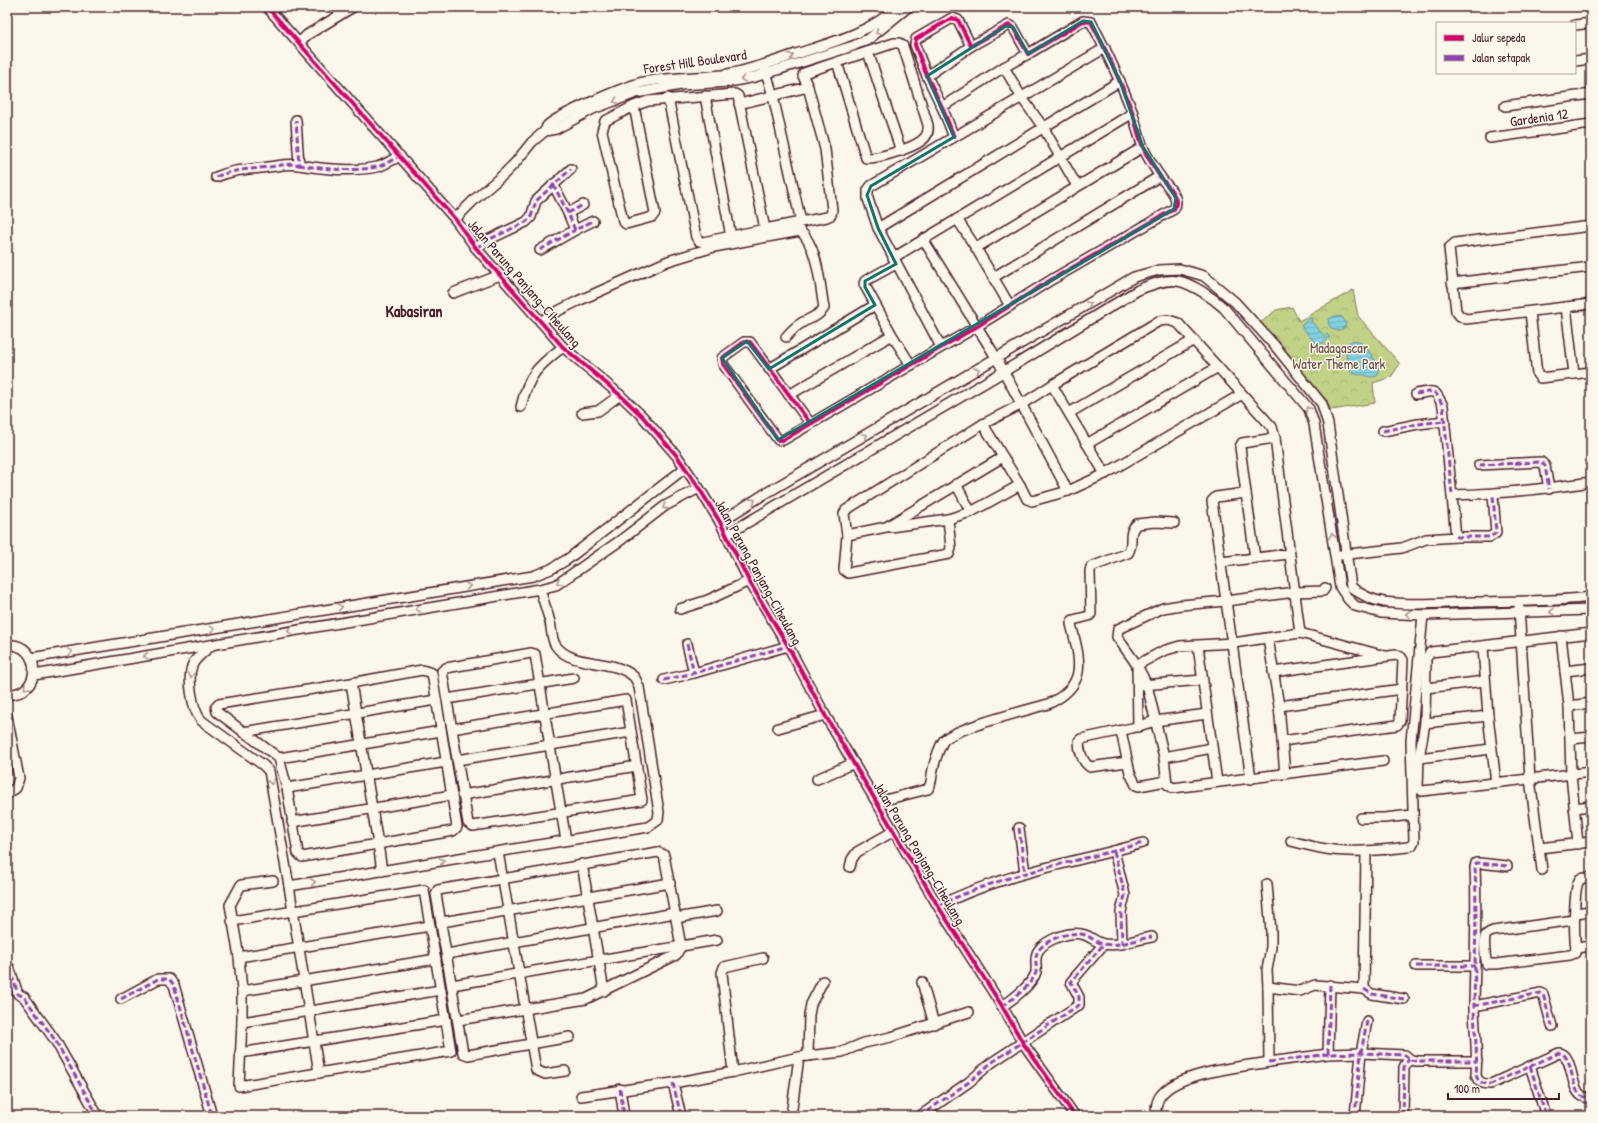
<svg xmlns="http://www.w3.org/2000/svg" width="1598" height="1123" viewBox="0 0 1598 1123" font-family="'Patrick Hand',sans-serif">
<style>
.park{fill:url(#park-crowns);stroke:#867858}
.water{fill:url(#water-rules);stroke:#6c8a98}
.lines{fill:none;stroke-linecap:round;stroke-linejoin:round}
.minor-casing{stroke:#4a1f2b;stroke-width:12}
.minor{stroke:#fbf7ec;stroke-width:9}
.quiet{stroke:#8e44ad;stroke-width:3;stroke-dasharray:6 3;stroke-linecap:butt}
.cycleway-casing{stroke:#fbf7ec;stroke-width:6}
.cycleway{stroke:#d6006c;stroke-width:4}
.oneway{stroke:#ab9695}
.marked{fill:none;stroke:#0f766e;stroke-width:3;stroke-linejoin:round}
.labels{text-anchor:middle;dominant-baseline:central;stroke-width:3;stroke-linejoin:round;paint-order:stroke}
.street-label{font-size:14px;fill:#4a1f2b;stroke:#fbf7ec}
.park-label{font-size:14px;fill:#684c42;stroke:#fbf7ec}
.quarter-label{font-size:16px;font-weight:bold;fill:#4a1f2b;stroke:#fbf7ec}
</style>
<defs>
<pattern id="park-crowns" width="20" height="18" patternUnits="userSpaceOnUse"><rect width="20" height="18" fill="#c1d186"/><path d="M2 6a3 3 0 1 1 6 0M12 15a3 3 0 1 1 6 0" fill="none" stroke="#a7b374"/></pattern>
<pattern id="water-rules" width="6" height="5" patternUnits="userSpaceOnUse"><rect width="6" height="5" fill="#83d2e1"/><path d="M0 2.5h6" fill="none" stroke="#73b4c1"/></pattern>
</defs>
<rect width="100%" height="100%" fill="#fbf7ec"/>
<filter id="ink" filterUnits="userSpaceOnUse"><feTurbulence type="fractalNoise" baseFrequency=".025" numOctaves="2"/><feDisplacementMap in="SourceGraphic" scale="8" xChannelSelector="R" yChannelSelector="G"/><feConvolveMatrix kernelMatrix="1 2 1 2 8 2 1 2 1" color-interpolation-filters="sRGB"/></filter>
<g filter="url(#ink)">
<polygon class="park" points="1353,290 1358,316 1400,364 1391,377 1373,383 1375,403 1331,410 1326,400 1259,324 1276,310 1292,307 1299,321"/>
<g class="water">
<polygon points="1335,316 1342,317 1346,323 1345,327 1340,330 1333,330 1328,323 1329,319"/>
<polygon points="1311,317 1312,319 1311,321 1324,336 1327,334 1330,337 1319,347 1301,326"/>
<path d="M1354 340C1366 341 1371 357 1379 365L1378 375C1372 378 1370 377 1365 375 1360 374 1355 376 1350 371 1348 368 1345 349 1346 346 1347 343 1351 342 1354 340Z"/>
</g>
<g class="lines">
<g class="minor-casing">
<g id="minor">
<polyline points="267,7 455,219 476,248 563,347 620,395 642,416 677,456 699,488 720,522 749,581 788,646 825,715 938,906 1002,1006 1023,1043 1075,1116"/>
<polyline points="1575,25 1591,23"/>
<polyline points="299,43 307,35 353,7"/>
<polyline points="868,52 901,151"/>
<polyline points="1575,61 1591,59"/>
<polyline points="1004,67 1022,98 1043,127 1077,186"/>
<polyline points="927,76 971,46"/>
<polyline points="705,96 731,237"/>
<polyline points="668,98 696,237 699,241 703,242 765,229"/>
<polyline points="739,104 808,87"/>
<polyline points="634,106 655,213 652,217 626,224 623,221 602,131 605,121 634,106 648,101 735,94 738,96 765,229 801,222 773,96 764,65"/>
<polyline points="1505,106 1591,94"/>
<polyline points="942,107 1004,67 1028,54"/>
<path d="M545 131C546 130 546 128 547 126 557 115 628 85 644 82 670 77 696 78 722 75 748 71 772 62 796 54 830 43 870 33 897 7"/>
<polyline points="1490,138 1591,124"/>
<path d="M299 165C323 169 353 172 377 167 385 165 393 159 400 156"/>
<path d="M216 177C234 169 248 170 268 167 279 166 287 163 299 165L296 120"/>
<polyline points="553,184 568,213 575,230 593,221"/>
<polyline points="568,213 583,205"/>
<polyline points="455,219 475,199 503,175 515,163 532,142 545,131 556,129 593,109 636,93 681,85 729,82 755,77 853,46 870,38 908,7"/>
<polyline points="957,219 976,248 1010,306"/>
<path d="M801 222 827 217 831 215 832 210 825 149 808 87 803 76 804 73 894 43H899L903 46 928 125C929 132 927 137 921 141 912 148 878 159 866 158L837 62"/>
<polyline points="1591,226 1455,243 1449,248 1456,311 1460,316 1466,319 1591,304"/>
<polyline points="878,228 1120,81"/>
<polyline points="923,239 997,359 1068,491"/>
<polyline points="476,248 488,240 526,222 531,217 536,201 571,169"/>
<polyline points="976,248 1143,147"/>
<polyline points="540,250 575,230"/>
<polyline points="893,258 1133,113"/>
<polyline points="896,264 865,281 864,284 892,335 911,365"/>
<polyline points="994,277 1160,176"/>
<polyline points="1452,283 1591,267"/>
<polyline points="453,293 500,275"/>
<polyline points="1566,307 1574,374"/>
<polyline points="1530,312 1537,374 1540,378 1591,372"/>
<path d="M541 322 550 315 578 301 668 261 714 247 800 231C818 246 820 286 824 308 819 316 811 318 803 322 796 326 791 331 786 337"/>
<polyline points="941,347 878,228 868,199 868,190 871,186 1105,48"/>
<polyline points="769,369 875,305"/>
<polyline points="1052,385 1105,474"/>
<polyline points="789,395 892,335"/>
<path d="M521 407C528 375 538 366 563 347"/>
<polyline points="582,413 598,411 620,395"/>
<polyline points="1069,413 1194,340"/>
<path d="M810 423 750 342H744L722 358 723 364 776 437 778 440H783L976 327 1051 280 1174 209C1181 198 1168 187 1161 178 1155 169 1147 157 1143 147 1138 135 1136 123 1132 111 1120 81 1107 51 1091 22L1083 21 1028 54 1013 27 1009 25 971 46 958 20 952 18 916 39 915 45 927 76 942 107 954 137"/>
<polyline points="983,424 1020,485 1027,499 1032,501 1068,491 1105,474 1242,394"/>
<polyline points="1383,431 1418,424 1445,421"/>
<polyline points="1087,444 1218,367"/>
<polyline points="1479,465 1541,462 1545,466 1549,489"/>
<polyline points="956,484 971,512"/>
<polyline points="1246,493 1255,558"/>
<path d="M1452 495C1499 494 1545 489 1591 482"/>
<polyline points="948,519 951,548 949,554 848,573 844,570 847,535 844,514 846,510 983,424 1022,404 1052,385 1159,321 1168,320 1178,323 1272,427 1275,438 1300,633"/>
<path d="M720 522 763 495 1134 277 1159 270 1180 269 1204 276 1235 302 1275 346 1322 404 1328 424 1351 587C1361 595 1371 600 1384 602 1412 606 1443 603 1472 602 1512 601 1552 602 1591 597"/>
<polyline points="890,527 948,519 971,512 1020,485"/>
<path d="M726 535 1003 372 1138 290C1150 285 1165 279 1178 281 1193 284 1213 298 1224 308L1309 409 1314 424 1340 587 1348 599 1355 606 1381 613 1423 615 1591 610"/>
<polyline points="847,535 886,527 1003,457"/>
<polyline points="1456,537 1490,537 1496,533 1493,495"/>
<path d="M1340 555 1402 548 1426 539 1456 537 1443 406C1434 388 1436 391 1416 394"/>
<polyline points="1221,562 1289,554"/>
<polyline points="1325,588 1323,591 1295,592 1226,601 1181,605 1163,608 1118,629 1117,637 1137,665 1147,685 1164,757 1167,784 1173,788 1383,761"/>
<polyline points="1519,608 1530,779 1542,870"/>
<polyline points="680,609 708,600 749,581"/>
<polyline points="1591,633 1431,652 1426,658 1425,723 1419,758 1418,788 1422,791 1591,772"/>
<polyline points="1561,636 1569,706 1571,775 1578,844"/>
<polyline points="1268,638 1279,706 1285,774"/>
<polyline points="687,644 694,673"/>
<path d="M7 645C42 642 43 697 7 694"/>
<path d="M212 645C206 650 198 656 194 662 186 674 192 711 202 721L263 765 269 771 289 886 648 827 658 820 659 812 639 687C637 683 636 678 633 676 613 658 572 668 556 646 551 639 552 630 550 622 547 611 543 600 540 589"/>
<polyline points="1198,646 1217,782"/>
<polyline points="1483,647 1488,716 1496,783"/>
<polyline points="31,658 533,576 551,569 568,559 685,468"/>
<polyline points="1565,671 1591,668"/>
<polyline points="1273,672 1396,655 1401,657 1403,660 1400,721 1397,725 1282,741"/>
<polyline points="34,675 540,589 556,585 621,540 665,506 699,488"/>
<polyline points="664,680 694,673 788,646"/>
<polyline points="351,683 422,670 432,673 457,827 453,831 302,857 298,853 287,788 279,758 217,712 216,707 219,704 351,683 378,844 382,871"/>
<polyline points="1142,685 1202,680"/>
<polyline points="1426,688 1485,681"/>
<polyline points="447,699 574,678"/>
<polyline points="1279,706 1402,689"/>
<polyline points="1569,706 1591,703"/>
<polyline points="7,716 19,778 16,788 7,794"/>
<polyline points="1425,723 1488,716"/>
<polyline points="1138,727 1137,665 1163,651 1180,646 1233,643 1300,633 1385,656"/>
<polyline points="778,728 825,715"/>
<path d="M452 729 626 700 642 800 473 826 468 823 442 671 446 668 531 653 535 654C545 716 555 778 566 840"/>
<polyline points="1121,731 1130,773 1136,785 1139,786 1166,781"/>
<polyline points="243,732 436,700"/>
<polyline points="1571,739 1591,737"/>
<polyline points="1164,757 1212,748"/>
<polyline points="279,758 441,731"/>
<polyline points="1419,758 1491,749"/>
<polyline points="457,760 631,732"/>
<path d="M1127 762 1090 767C1082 762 1079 750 1079 741L1081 739 1132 728 1155 721 1207 714"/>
<polyline points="817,779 854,763"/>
<polyline points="1251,779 1212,501 1216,497 1246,493 1240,447 1242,443 1275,438"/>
<polyline points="287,788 446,762"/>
<polyline points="462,795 637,766"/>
<path d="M877 802 928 789C932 783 931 781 932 775 933 766 939 747 944 740 955 728 1028 710 1048 704 1089 685 1080 660 1071 624L1073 620 1089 616 1091 614 1090 571 1091 567 1128 553C1135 543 1126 534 1137 524L1155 522 1174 523"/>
<polyline points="1574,808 1591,806"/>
<polyline points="1361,818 1384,818 1412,815"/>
<polyline points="292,822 452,795"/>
<polyline points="1019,828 1025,873"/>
<path d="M1291 841C1310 846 1329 851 1349 851 1369 852 1388 849 1408 847L1412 845 1414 841 1411 741 1423 615"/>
<polyline points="1539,848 1591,842"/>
<polyline points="1114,851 1125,895 1121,912 1122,944"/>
<polyline points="498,852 536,1070 545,1074 565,1071"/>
<polyline points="582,864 604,991"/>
<path d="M1507 866 1479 863H1476L1475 867C1477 912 1475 958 1474 1004 1474 1028 1478 1051 1476 1075 1478 1083 1483 1084 1491 1084L1559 1053C1574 1054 1569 1088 1582 1096 1584 1097 1588 1098 1591 1098"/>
<polyline points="850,867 852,859 857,852 894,831"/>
<path d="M1591 877 1580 879C1573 887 1574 936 1576 948L1591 946"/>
<polyline points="1267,884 1271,932 1271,947 1267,970 1268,987"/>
<polyline points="289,886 319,1073"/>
<path d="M938 906C1003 873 1074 863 1143 843"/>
<polyline points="1575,913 1591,911"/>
<polyline points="676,918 717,911"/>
<path d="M1574 920 1493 931C1490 932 1486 934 1485 937 1484 942 1485 958 1487 964H1496L1570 955 1575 953 1576 948"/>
<polyline points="232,921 424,890 451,1051 239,1086 242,1022 242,991 239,957 230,905 241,885 273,881"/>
<polyline points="442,922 670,883"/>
<polyline points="447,954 675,913"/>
<polyline points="239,957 430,926"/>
<polyline points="1416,966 1475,966"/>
<polyline points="9,967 18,994 24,997 55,1040 98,1116"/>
<polyline points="922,982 934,1024"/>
<polyline points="452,985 717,940"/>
<polyline points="1364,989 1372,994 1404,999"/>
<polyline points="242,991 436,959"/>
<polyline points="121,999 158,979 169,979 174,985 212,1116"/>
<path d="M1002 1006C1011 1001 1033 984 1036 972 1037 965 1034 958 1038 951 1046 939 1071 930 1085 935 1091 937 1097 943 1104 944 1119 947 1137 939 1152 937"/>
<polyline points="1474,1006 1541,993 1543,994 1552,1026"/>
<polyline points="458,1020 586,999 676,955 681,946 664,855 658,852 438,890 436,894 463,1053 468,1055 570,1037"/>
<polyline points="242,1022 441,990"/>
<polyline points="240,1053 446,1020"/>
<polyline points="1328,1054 1330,985"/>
<polyline points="808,1056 809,1015 811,1004 823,981"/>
<polyline points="1269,1062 1328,1054 1361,1053 1405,1055 1411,1060 1416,1061 1477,1061"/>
<polyline points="1530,1066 1546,1116"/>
<polyline points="733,1072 722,973 724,967 763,958"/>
<polyline points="673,1083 681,1116"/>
<polyline points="620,1089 624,1116"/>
<polyline points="581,1096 673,1083 733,1072 799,1057 842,1052 864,1043 891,1037 969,1012"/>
<polyline points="791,1116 799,1057"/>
<polyline points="920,1116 969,1082 991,1063 1079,1005 1079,997 1071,982 1103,945"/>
<path d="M1156 1116C1156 1108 1156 1101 1161 1095 1179 1072 1242 1067 1269 1062L1268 987 1300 991 1315 985 1364 989 1366 851"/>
<polyline points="1355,1116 1361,1053 1367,1021"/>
<polyline points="1403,1116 1404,1067 1409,1059"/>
</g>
</g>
<use href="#minor" class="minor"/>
<g class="quiet">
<path d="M299 165C323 169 353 172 377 167 385 165 393 159 400 156"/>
<path d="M216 177C234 169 248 170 268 167 279 166 287 163 299 165L296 120"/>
<polyline points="553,184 568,213 575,230 593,221"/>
<polyline points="568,213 583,205"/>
<polyline points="476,248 488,240 526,222 531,217 536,201 571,169"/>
<polyline points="540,250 575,230"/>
<path d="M1416 394C1436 391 1434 388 1443 406L1452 495"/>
<polyline points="1383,431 1418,424 1445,421"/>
<polyline points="1479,465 1541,462 1545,466 1549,489"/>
<polyline points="1456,537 1490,537 1496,533 1493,495"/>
<polyline points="687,644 694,673"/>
<polyline points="664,680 694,673 788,646"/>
<polyline points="1019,828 1025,873"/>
<polyline points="1114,851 1125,895 1121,912 1122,944"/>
<path d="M1507 866 1479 863H1476L1475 867C1477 912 1475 958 1474 1004 1474 1028 1478 1051 1476 1075 1478 1083 1483 1084 1491 1084L1559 1053C1574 1054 1569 1088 1582 1096 1584 1097 1588 1098 1591 1098"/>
<path d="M938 906C1003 873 1074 863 1143 843"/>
<polyline points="1416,966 1475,966"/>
<polyline points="9,967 18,994 24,997 55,1040 98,1116"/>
<polyline points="1364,989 1372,994 1404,999"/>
<polyline points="121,999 158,979 169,979 174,985 212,1116"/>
<path d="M1002 1006C1011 1001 1033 984 1036 972 1037 965 1034 958 1038 951 1046 939 1071 930 1085 935 1091 937 1097 943 1104 944 1119 947 1137 939 1152 937"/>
<polyline points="1474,1006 1541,993 1543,994 1552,1026"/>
<polyline points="1328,1054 1330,985"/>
<polyline points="1269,1062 1328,1054 1361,1053 1405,1055 1411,1060 1416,1061 1477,1061"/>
<polyline points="1530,1066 1546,1116"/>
<polyline points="673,1083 681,1116"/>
<polyline points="620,1089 624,1116"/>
<polyline points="920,1116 969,1082 991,1063 1079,1005 1079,997 1071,982 1103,945"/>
<polyline points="1355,1116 1361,1053 1367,1021"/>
<polyline points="1403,1116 1404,1067 1409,1059"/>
</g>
<g class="cycleway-casing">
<g id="cycleway">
<polyline points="267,7 455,219 476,248 563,347 620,395 642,416 677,456 699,488 720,522 749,581 788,646 825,715 938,906 1002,1006 1023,1043 1075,1116"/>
<path d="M810 423 750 342H744L722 358 723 364 776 437 778 440H783L976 327 1051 280 1174 209C1181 198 1168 187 1161 178 1155 169 1147 157 1143 147 1138 135 1136 123 1132 111 1120 81 1107 51 1091 22L1083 21 1028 54 1013 27 1009 25 971 46 958 20 952 18 916 39 915 45 927 76 942 107 954 137"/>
</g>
</g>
<use href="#cycleway" class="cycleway"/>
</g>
<defs><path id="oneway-chevron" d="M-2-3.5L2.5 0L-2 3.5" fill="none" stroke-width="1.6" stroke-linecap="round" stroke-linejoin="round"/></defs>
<g class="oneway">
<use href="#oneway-chevron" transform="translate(878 32) rotate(143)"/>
<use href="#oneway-chevron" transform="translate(791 56) rotate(-20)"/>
<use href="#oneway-chevron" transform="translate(743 79) rotate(170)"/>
<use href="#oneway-chevron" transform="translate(616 101) rotate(159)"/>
<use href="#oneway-chevron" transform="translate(1089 304) rotate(-31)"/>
<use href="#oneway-chevron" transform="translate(977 370) rotate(-30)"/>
<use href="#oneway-chevron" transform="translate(1308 409) rotate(-124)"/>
<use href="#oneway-chevron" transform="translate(865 436) rotate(-30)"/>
<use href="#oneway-chevron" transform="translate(753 501) rotate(-32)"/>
<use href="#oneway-chevron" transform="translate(665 507) rotate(147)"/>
<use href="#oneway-chevron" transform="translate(1332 536) rotate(-99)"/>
<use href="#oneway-chevron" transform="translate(559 582) rotate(150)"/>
<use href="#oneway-chevron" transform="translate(468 586) rotate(-9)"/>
<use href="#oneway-chevron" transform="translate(340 607) rotate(-9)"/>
<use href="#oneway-chevron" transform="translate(418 609) rotate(171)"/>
<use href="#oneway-chevron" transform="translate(1552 612) rotate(178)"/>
<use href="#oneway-chevron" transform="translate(1408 614) rotate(-177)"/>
<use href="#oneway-chevron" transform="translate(212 629) rotate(-9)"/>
<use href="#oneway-chevron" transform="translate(290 631) rotate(170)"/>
<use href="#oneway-chevron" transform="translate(70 652) rotate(-9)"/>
<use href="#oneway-chevron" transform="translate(146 656) rotate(171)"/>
<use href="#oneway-chevron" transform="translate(191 675) rotate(91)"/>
<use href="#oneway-chevron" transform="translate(26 687) rotate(137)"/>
<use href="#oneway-chevron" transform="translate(271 782) rotate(80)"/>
<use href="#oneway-chevron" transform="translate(442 861) rotate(-10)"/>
<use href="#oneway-chevron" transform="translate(313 882) rotate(-9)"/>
</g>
</g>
<path class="marked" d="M1083 21 1091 22 1120 81 1143 147 1176 198 1174 209 778 440 722 358 747 341 769 369 875 305 865 287V281L896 264 878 228 867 195 871 186 954 137 927 76 1006 26 1013 27 1028 54Z"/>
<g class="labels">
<g class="street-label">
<text transform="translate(695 61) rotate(-8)">Forest Hill Boulevard</text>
<text transform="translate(1539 117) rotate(-8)">Gardenia 12</text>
<text transform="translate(525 283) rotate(49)">Jalan Parung Panjang–Ciheulang</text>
<text transform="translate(759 572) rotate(61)">Jalan Parung Panjang–Ciheulang</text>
<text transform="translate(920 853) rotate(59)">Jalan Parung Panjang–Ciheulang</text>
</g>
<g class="park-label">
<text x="1339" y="347">Madagascar<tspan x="1339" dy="16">Water Theme Park</tspan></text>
</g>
<g class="quarter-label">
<text x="414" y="311">Kabasiran</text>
</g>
</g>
<rect width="1598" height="1123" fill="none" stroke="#fbf7ec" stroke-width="24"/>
<rect x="12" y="12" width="1574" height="1099" fill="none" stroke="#4a1f2b" stroke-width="1.5" filter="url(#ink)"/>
<rect x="1436" y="22" width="140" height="52" fill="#fbf7ec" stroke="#b4a19f"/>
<rect x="1444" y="35" width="20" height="6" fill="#d6006c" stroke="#b4a19f"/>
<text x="1472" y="42" font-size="12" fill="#4a1f2b">Jalur sepeda</text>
<rect x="1444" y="55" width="20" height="6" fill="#8e44ad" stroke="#b4a19f"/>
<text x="1472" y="62" font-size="12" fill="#4a1f2b">Jalan setapak</text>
<path d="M1448 1093v6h111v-6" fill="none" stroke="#4a1f2b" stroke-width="2"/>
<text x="1454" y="1093" font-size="12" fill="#4a1f2b" stroke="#fbf7ec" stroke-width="3" paint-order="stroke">100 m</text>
</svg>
